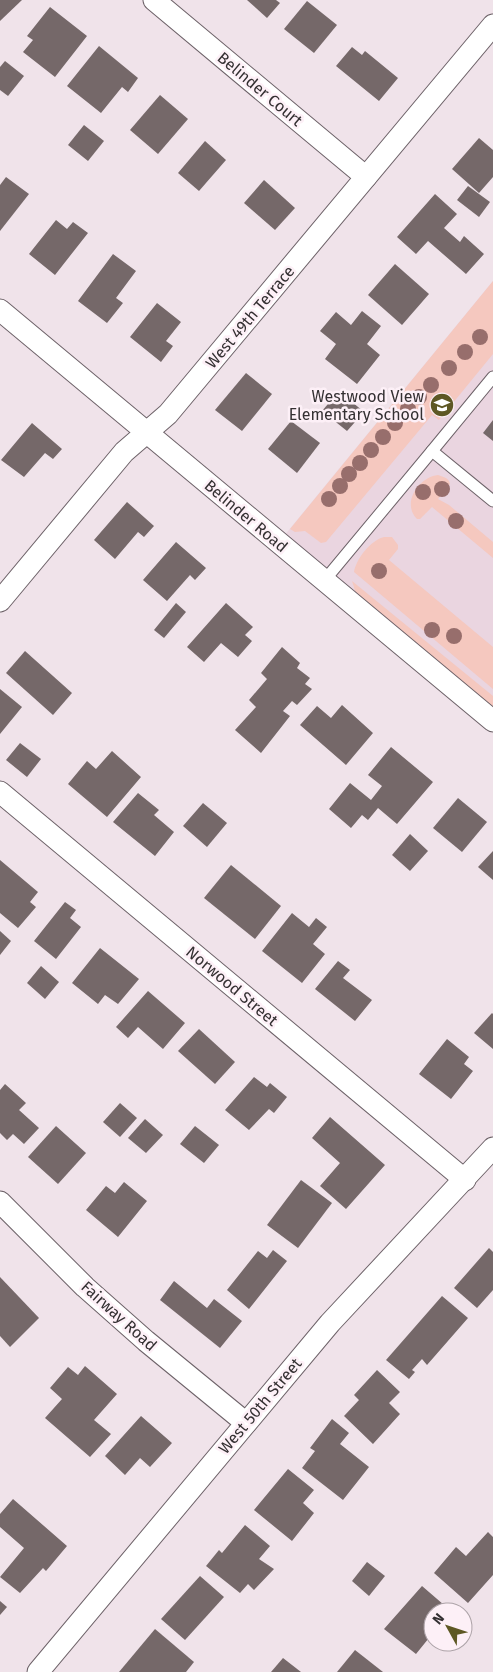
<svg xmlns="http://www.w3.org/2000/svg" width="493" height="1672" viewBox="0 0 493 1672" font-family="'Fira Sans',sans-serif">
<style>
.built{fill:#ead5e0}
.green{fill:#f5c8bf}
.building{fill:#756869}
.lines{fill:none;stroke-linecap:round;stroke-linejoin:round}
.lane-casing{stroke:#6d6268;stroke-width:13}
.street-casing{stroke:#6d6268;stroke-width:23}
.lane{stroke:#fff;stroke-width:11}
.street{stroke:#fff;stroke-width:21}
.tree{fill:#976e6c}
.labels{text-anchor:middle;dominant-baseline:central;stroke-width:5;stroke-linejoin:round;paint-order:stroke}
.street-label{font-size:16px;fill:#343032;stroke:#fdf0f7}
.poi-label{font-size:16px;fill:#343032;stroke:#fdf0f7;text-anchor:end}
</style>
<rect width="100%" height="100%" fill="#f0e3ea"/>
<polygon class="built" points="493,281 493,709 284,536"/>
<g class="green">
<polygon points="493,281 493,354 439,420 432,415 326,542 321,543 305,531 295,532 290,529"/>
<path d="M438 475C444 477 449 478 450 484L438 499 449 505 493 542V558L432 507 420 519H417C401 503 419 477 438 475Z"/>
<path d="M384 537H392L398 545V549L389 560 493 647V689L354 572C356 559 371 540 384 537Z"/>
<polygon points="352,581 493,696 493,709 356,594"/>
</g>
<g class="building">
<polygon points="0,0 22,0 0,21"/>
<polygon points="247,0 276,0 280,3 267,18"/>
<polygon points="307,1 337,25 314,53 284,29"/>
<polygon points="50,7 87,36 55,77 23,52 33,40 27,36"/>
<polygon points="99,46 138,78 128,92 122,87 101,113 67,86"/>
<polygon points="352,47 362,55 365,51 398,78 379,101 336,66"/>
<polygon points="5,61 24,76 8,96 0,90 0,67"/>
<polygon points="160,95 188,119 158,154 130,130"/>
<polygon points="84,125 104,141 88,161 68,145"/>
<polygon points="479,138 493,150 493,177 479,193 452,169"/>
<polygon points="205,141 226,160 199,191 178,173"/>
<polygon points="6,177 29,194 0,231 0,185"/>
<polygon points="264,180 295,208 275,230 244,203"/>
<polygon points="468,186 490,202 479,217 457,200"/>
<polygon points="435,194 457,214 444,228 460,242 464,236 484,254 466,274 428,241 416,254 397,237"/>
<polygon points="56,220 67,229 73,222 88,233 55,275 29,254"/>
<polygon points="113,254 136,271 116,298 123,303 107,323 78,301"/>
<polygon points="395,264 429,294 402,325 368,295"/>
<polygon points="157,303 181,322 166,341 173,346 161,362 130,337"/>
<polygon points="362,311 381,326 367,344 380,355 357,384 325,359 336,344 320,331 336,312 351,325"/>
<polygon points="246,373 272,394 242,431 215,410"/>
<polygon points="339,391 364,412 347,431 322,411"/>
<polygon points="493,420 493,441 483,433"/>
<polygon points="291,421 320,443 297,473 268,449"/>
<polygon points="32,423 62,449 53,459 45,453 24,477 1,460"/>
<polygon points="127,502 154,526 144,537 138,532 115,559 94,540"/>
<polygon points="176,542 206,568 195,580 190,575 167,601 143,580"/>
<polygon points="176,603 186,612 164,638 154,630"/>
<polygon points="226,603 253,627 245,635 252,641 238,657 221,643 204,662 187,647"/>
<polygon points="282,647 300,663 297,668 310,678 305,684 312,689 297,705 292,701 283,711 290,716 261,753 235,730 256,707 249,700 267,679 261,673"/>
<polygon points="25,651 72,693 53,715 6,673"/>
<polygon points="0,689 22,707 0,734"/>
<polygon points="342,705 373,733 346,765 300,725 317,706 331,718"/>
<polygon points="20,743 41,759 27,777 6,760"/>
<polygon points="391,747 433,782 397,824 378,808 368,820 362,815 351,828 329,809 350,783 371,800 382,786 368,775"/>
<polygon points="112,751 141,777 107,817 68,784 87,761 96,769"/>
<polygon points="138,793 159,810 154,815 174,832 155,856 113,822"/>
<polygon points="458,798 487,822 462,852 433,828"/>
<polygon points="203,803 227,823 207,847 183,826"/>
<polygon points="410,834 428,851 410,871 392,855"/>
<polygon points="493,851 493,880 478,867"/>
<polygon points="0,860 38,892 30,902 36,907 18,928 0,913"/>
<polygon points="231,865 281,906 255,939 204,898"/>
<polygon points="65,902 76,910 70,918 81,927 56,959 34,941"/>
<polygon points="292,913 309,927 316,918 327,927 313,944 325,954 302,983 262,951"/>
<polygon points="0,931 11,941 0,955"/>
<polygon points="100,948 139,979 118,1004 105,995 98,1004 72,983"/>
<polygon points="338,961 350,970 343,978 372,1000 355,1021 315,989"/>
<polygon points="41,966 59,982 45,999 27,983"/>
<polygon points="148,991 185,1023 163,1049 138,1027 128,1038 116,1027"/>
<polygon points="492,1013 493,1014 493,1049 474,1033"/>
<polygon points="199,1029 235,1062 215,1084 178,1051"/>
<polygon points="447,1039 469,1057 464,1064 473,1071 451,1099 419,1074"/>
<polygon points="254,1077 267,1087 270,1083 287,1097 274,1113 269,1109 249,1130 225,1110"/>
<polygon points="5,1084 26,1103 19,1110 39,1128 24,1144 13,1134 7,1140 0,1133 0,1090"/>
<polygon points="120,1103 137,1118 120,1137 103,1122"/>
<polygon points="330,1117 385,1165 346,1209 320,1186 340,1163 312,1138"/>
<polygon points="145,1119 163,1135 146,1153 128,1138"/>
<polygon points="56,1126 86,1153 58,1184 28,1157"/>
<polygon points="195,1126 219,1145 204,1163 180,1144"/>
<polygon points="301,1180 332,1203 298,1248 267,1225"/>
<polygon points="124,1182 147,1201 118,1237 86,1210 106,1186 115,1193"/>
<polygon points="489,1248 493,1252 493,1290 477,1308 454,1288"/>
<polygon points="273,1250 287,1261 249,1309 227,1290 258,1251 267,1258"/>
<polygon points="0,1277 39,1318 10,1347 0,1336"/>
<polygon points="174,1281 207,1308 214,1299 242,1321 220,1348 160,1300"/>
<polygon points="442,1296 468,1318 427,1365 422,1359 412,1370 415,1372 409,1379 386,1360"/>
<polygon points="85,1366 117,1394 94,1420 111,1434 90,1457 45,1418 62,1399 50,1388 68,1367 78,1375"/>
<polygon points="377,1370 400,1392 389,1403 400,1414 373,1444 344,1416 359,1400 354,1395"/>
<polygon points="141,1416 172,1443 150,1467 140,1458 125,1475 105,1456"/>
<polygon points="332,1419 349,1433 340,1444 369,1467 343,1500 302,1468 315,1451 310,1448"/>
<polygon points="288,1469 314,1490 303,1503 314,1513 292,1541 254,1510"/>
<polygon points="13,1499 67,1546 46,1571 43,1568 20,1593 0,1577 24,1548 0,1527 0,1514"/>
<polygon points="245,1525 270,1546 259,1559 274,1569 254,1590 248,1584 240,1593 206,1566 219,1550 222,1553"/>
<polygon points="488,1532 493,1537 493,1575 468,1603 434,1573 456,1547 466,1556"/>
<polygon points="367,1562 385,1576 369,1596 352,1581"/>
<polygon points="200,1576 224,1597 185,1640 161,1619"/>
<polygon points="422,1586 451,1611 450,1612 433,1612 433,1633 416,1654 384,1629"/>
<polygon points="0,1601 7,1607 0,1615"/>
<polygon points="155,1629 194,1662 186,1672 119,1672"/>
<polygon points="355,1650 383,1672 337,1672"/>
<polygon points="283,1658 301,1672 271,1672"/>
</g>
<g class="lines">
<g class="lane-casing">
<g id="lane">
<polyline points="432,451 493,377"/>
<polyline points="324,581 432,451 493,501"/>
</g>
</g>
<g class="street-casing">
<g id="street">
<polyline points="154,0 366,177"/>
<polyline points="0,310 493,721"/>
<polyline points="0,601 124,452 168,414 493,25"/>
<polyline points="0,792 465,1180"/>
<polyline points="0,1202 85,1287 146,1341 246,1423"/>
<polyline points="38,1672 330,1323 493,1148"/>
</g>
</g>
<use href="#lane" class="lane"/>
<use href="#street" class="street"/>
</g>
<g class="tree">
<circle cx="480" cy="337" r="8"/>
<circle cx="465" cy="352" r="8"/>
<circle cx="449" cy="368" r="8"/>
<circle cx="431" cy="385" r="8"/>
<circle cx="419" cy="397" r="8"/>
<circle cx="408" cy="409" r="8"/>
<circle cx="395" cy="423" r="8"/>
<circle cx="383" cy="437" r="8"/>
<circle cx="371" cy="450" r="8"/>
<circle cx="360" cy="463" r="8"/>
<circle cx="349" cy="474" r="8"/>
<circle cx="340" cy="486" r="8"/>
<circle cx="442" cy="489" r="8"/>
<circle cx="423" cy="492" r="8"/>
<circle cx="329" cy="499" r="8"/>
<circle cx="456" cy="521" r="8"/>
<circle cx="379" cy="571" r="8"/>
<circle cx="432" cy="630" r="8"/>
<circle cx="454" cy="636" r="8"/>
</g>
<defs>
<g id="school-disc" transform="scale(1.25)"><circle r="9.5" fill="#5e5824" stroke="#fdf0f7"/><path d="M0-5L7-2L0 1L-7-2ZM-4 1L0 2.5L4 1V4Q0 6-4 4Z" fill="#fff"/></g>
</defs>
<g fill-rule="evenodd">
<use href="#school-disc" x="442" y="405"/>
</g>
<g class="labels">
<g class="street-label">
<text transform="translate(260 89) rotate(40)">Belinder Court</text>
<text transform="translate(250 317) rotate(-50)">West 49th Terrace</text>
<text transform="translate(246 516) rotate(40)">Belinder Road</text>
<text transform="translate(232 986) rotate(40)">Norwood Street</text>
<text transform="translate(119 1316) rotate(42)">Fairway Road</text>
<text transform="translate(260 1406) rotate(-50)">West 50th Street</text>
</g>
<g class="poi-label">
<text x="424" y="396">Westwood View<tspan x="424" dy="18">Elementary School</tspan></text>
</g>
</g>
<g transform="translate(448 1627) rotate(310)"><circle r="24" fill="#fdf0f7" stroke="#ada3a8"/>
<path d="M0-4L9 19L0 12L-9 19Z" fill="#5e5824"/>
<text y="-8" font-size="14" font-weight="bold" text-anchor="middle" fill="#343032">N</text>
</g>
</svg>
